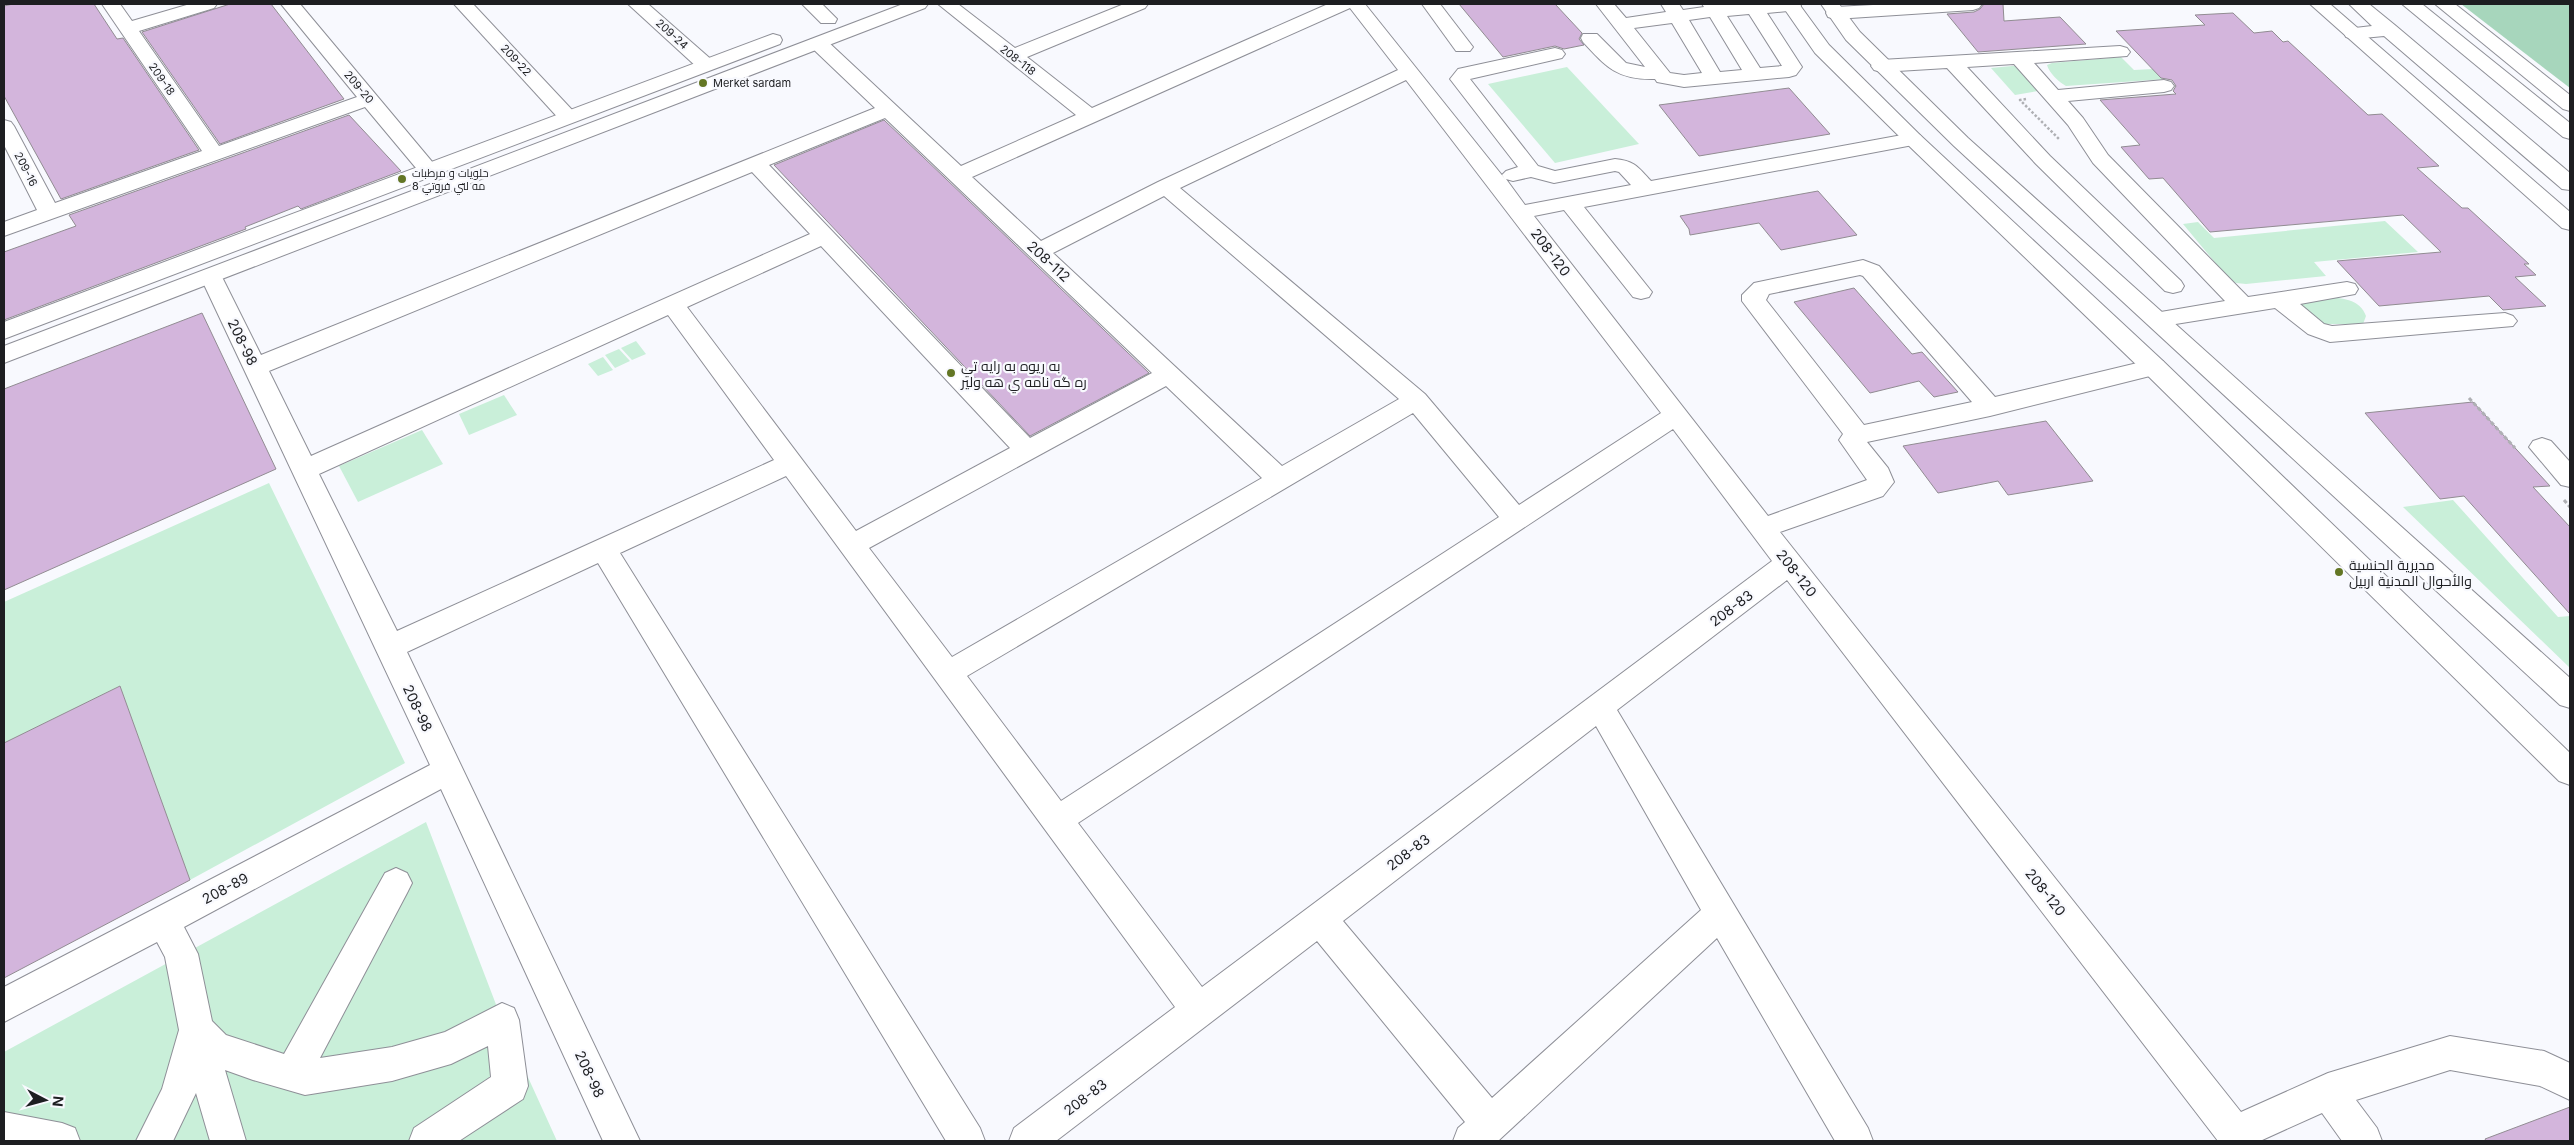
<svg xmlns="http://www.w3.org/2000/svg" width="2574" height="1145" viewBox="0 0 2574 1145" font-family="Inter,Cairo,sans-serif">
<style>
.green{fill:#c9efd9}
.forest{fill:#a7d6bc}
.building{fill:#d3b5dc;stroke:#918c92}
.lines{fill:none;stroke-linecap:round;stroke-linejoin:round}
.minor-casing{stroke:#8e8f97;stroke-width:2}
.major-casing{stroke:#8e8f97;stroke-width:2}
.highway-casing{stroke:#8e8f97;stroke-width:2}
.path-far1{stroke:#afb0b4;stroke-width:2.5;stroke-dasharray:2.5 2;stroke-linecap:butt}
.path{stroke:#afb0b4;stroke-width:3;stroke-dasharray:4 2.5;stroke-linecap:butt}
.minor{fill:#fff;fill-rule:evenodd}
.major{fill:#fff;fill-rule:evenodd}
.highway{fill:#fff;fill-rule:evenodd}
.poi-dot{fill:#637624;stroke:#f8f9fe;stroke-width:2}
.labels{text-anchor:middle;dominant-baseline:central;stroke-width:4.5;stroke-linejoin:round;paint-order:stroke}
.far-street-label{font-size:11px;fill:#1d1e21;stroke:#f8f9fe}
.far-poi-label{font-size:11px;fill:#1d1e21;stroke:#f8f9fe;text-anchor:start}
.street-label{font-size:14px;fill:#1d1e21;stroke:#f8f9fe}
.poi-label{font-size:14px;fill:#1d1e21;stroke:#f8f9fe;text-anchor:start}
</style>
<rect width="100%" height="100%" fill="#f8f9fe"/>
<g class="green">
<path d="M2121 57 2134 70 2172 68 2181 78 2066 86C2059 82 2049 73 2047 65L2052 63Z"/>
<polygon points="2012,66 2018,66 2038,91 2015,95 1991,68"/>
<polygon points="1567,67 1639,144 1555,163 1488,84"/>
<polygon points="2385,221 2418,252 2314,262 2326,276 2246,284 2236,283 2228,278 2183,224 2198,222 2214,238"/>
<path d="M2326 297C2342 298 2360 299 2366 316L2363 324H2321L2296 302Z"/>
<polygon points="636,341 646,354 632,360 621,348"/>
<polygon points="619,349 630,361 615,368 605,355"/>
<polygon points="603,357 613,370 598,376 588,364"/>
<polygon points="504,395 517,415 469,435 459,414"/>
<polygon points="422,430 443,464 358,502 339,466"/>
<polygon points="269,483 405,763 190,880 120,686 4,743 4,602"/>
<polygon points="2453,500 2558,617 2570,616 2570,668 2403,507"/>
<polygon points="426,822 502,1020 557,1141 4,1141 4,1052"/>
</g>
<polygon class="forest" points="2461,4 2570,4 2570,88"/>
<g class="building">
<polygon points="13,4 94,4 117,39 123,38 199,150 61,199 4,96 4,6"/>
<polygon points="230,4 271,4 344,99 220,144 142,32"/>
<polygon points="1459,4 1555,4 1582,33 1579,39 1584,45 1564,49 1555,46 1503,57"/>
<polygon points="1984,4 2003,4 2004,21 2060,17 2086,44 1978,52 1947,14 1974,12 1980,9"/>
<polygon points="2233,13 2254,33 2272,31 2283,42 2288,41 2368,115 2382,114 2439,166 2417,168 2462,208 2468,208 2529,264 2524,264 2536,275 2515,277 2546,306 2503,310 2489,296 2379,306 2337,261 2441,252 2403,215 2210,232 2163,178 2149,179 2121,147 2140,145 2100,100 2176,94 2173,91 2176,86 2172,80 2161,78 2116,31 2205,25 2195,15"/>
<polygon points="1789,88 1830,134 1699,156 1659,105"/>
<polygon points="349,115 401,171 301,209 298,206 245,227 246,229 4,320 4,252 76,226 69,215"/>
<polygon points="884,120 922,156 1149,373 1030,436 774,165"/>
<polygon points="1818,191 1857,235 1781,250 1759,223 1690,235 1689,229 1680,216"/>
<polygon points="1854,288 1912,354 1922,352 1958,392 1934,397 1919,381 1870,393 1794,302"/>
<polygon points="202,313 276,469 4,590 4,389"/>
<polygon points="2473,402 2550,486 2533,487 2570,527 2570,614 2464,496 2440,499 2365,413"/>
<polygon points="2046,421 2093,481 2008,495 1998,481 1938,493 1903,446"/>
<polygon points="120,686 190,880 4,978 4,743"/>
<polygon points="2570,1107 2570,1141 2486,1141 2485,1139"/>
</g>
<g class="lines">
<g class="minor-casing">
<g id="minor">
<polygon points="102,4 120,4 132,21 190,4 217,4 214,8 139,31 219,146 357,97 281,4 300,4 439,170 435,174 428,176 421,174 365,107 4,236 4,222 37,210 4,145 4,120 11,122 14,126 55,203 202,151"/>
<polygon points="454,4 473,4 575,113 578,117 575,121 561,121"/>
<polygon points="628,4 648,4 713,61 716,65 713,69 699,69"/>
<polygon points="802,4 822,4 837,19 835,23 821,23"/>
<path d="M938 4H958L1015 48 1124 4H1148L1145 8 1027 57 1092 108 1328 4H1365L1505 179 1502 175 1506 171 1518 167 1450 79 1458 69 1555 48 1562 50 1565 54 1562 58 1470 79 1538 166 1555 171 1615 159C1635 161 1638 167 1651 181L1913 133 1920 135 1923 139 1920 143 1913 145 1584 207 1652 292 1649 297 1641 299 1633 297 1564 210 1534 216 1768 516 1867 480 1839 440 1843 434 1742 301V295L1754 283 1863 260 1879 266 1995 397 2154 359 2163 361 2166 367 2163 373 2154 375 1990 416 1867 442 1888 468 1894 482 1883 496 1780 532 2241 1112 2328 1073 2450 1036 2544 1051 2570 1063V1100L2540 1086 2450 1070 2356 1100 2377 1128 2382 1141H2342L2322 1113 2260 1141H2218L1787 580 1617 710 1868 1128 1873 1141H1835L1717 938 1498 1141H1453L1458 1128 1465 1122 1317 941 1056 1141H1009L1014 1128 1175 1007 786 476 620 553 980 1128 985 1141H946L598 563 407 652 640 1141H603L441 789 184 927 198 954 212 1021 226 1035 284 1054 385 873 396 868 407 873 412 883 407 893 320 1058 392 1047 445 1032 502 1003 514 1008 519 1020 528 1086 523 1099 459 1141H409L414 1128 491 1077 488 1046 451 1064 392 1081 305 1095 253 1080 225 1070 246 1141H210L196 1093 173 1141H136L162 1089 179 1030 165 957 157 942 4 1022V987L430 765 200 276 203 271 211 269 219 271 261 355 875 108 811 47 809 43 811 39H825L961 166 1076 115ZM1350 8 1398 70 1158 182 1041 241 972 177ZM1406 80 1661 413 1519 505 1425 394 1180 188ZM885 118 1152 373 1030 438 769 165ZM1615 171 1619 172 1631 185 1525 205 1506 179 1513 181 1531 177 1554 183ZM752 172 810 234 311 456 269 371ZM1164 196 1399 399 1282 466 1053 253ZM821 246 1010 448 856 531 687 307ZM1860 275 1863 276 1972 402 1864 425 1766 300 1769 294ZM668 315 774 460 397 631 319 474ZM1166 386 1262 478 952 657 869 548ZM1413 413 1499 517 1061 801 967 676ZM1673 429 1772 561 1202 987 1078 823ZM1596 726 1701 910 1492 1098 1343 921Z"/>
<polygon points="1422,4 1440,4 1473,47 1470,51 1456,51"/>
<path d="M1596 4H1614L1626 18 1666 12 1661 4H1679L1683 10 1704 7 1702 4H1800L1801 6 1798 10 1767 13 1802 67 1796 75 1789 77 1684 87 1657 82 1655 79C1618 80 1607 68 1583 42L1581 38 1583 34H1597L1626 63 1645 67ZM1749 14 1782 66 1760 68 1727 16ZM1710 17 1742 70 1720 72 1689 20ZM1672 23 1702 73 1684 75 1670 73 1634 28Z"/>
<polygon points="1892,4 1982,4 1979,8 1973,10 1835,19 1828,17 1826,13 1828,9 1835,7"/>
<polygon points="2310,4 2330,4 2570,212 2570,230 2562,228"/>
<polygon points="2435,4 2455,4 2570,95 2570,111 2563,109"/>
<polygon points="2120,46 2127,48 2130,52 2127,56 2034,63 2058,90 2164,80 2171,82 2174,86 2171,90 2164,92 2068,101 2083,118 2108,155 2248,297 2347,282 2355,284 2358,289 2355,294 2300,304 2324,324 2332,326 2505,313 2513,316 2517,321 2513,326 2330,342 2308,334 2275,308 2157,327 2149,324 2145,319 2149,314 2225,301 2093,163 2068,125 2014,64 1967,67 2050,156 2181,281 2184,286 2181,291 2173,293 2165,291 2036,164 1947,68 1881,72 1874,70 1871,66 1874,62 1881,60"/>
<polygon points="2542,438 2551,441 2570,462 2570,487 2561,485 2529,447 2533,441"/>
<polygon points="4,1112 62,1123 75,1128 80,1141 4,1141"/>
</g>
</g>
<g class="major-casing">
<g id="major">
<polygon points="903,4 928,4 925,8 4,363 4,346"/>
<polygon points="1781,4 1799,4 1829,45 1920,135 2163,361 2570,753 2570,785 2559,781 2145,373 1906,143 1815,53"/>
<polygon points="1821,4 1839,4 1860,32 1968,138 2570,678 2570,708 2560,705 1954,146 1846,40"/>
<polygon points="773,34 780,36 782,40 780,44 4,339 4,322"/>
</g>
</g>
<g class="highway-casing">
<g id="highway">
<polygon points="2349,4 2369,4 2396,26 2570,173 2570,190 2562,189 2384,36 2353,39 2346,37 2344,33 2346,29 2372,26"/>
<polygon points="2402,4 2422,4 2570,123 2570,139 2563,137"/>
</g>
</g>
<polyline class="path-far1" points="2026,99 2020,100 2059,139"/>
<g class="path">
<polyline points="2469,398 2515,448"/>
<polyline points="2564,500 2570,507"/>
</g>
<use href="#minor" class="minor"/>
<use href="#major" class="major"/>
<use href="#highway" class="highway"/>
</g>
<g class="poi-dot">
<circle cx="703" cy="83" r="5"/>
<circle cx="402" cy="179" r="5"/>
<circle cx="951" cy="373" r="5"/>
<circle cx="2339" cy="572" r="5"/>
</g>
<g class="labels">
<g class="far-street-label">
<text transform="translate(672 34) rotate(42)">209-24</text>
<text transform="translate(516 60) rotate(47)">209-22</text>
<text transform="translate(1018 60) rotate(38)">208-118</text>
<text transform="translate(162 79) rotate(55)">209-18</text>
<text transform="translate(359 87) rotate(50)">209-20</text>
<text transform="translate(26 169) rotate(63)">209-16</text>
</g>
<g class="far-poi-label">
<text x="713" y="83">Merket sardam</text>
<text x="412" y="173">حلويات و مرطبات<tspan x="412" dy="13">مه لتي فروتي 8</tspan></text>
</g>
<g class="street-label">
<text transform="translate(1551 252) rotate(53)">208-120</text>
<text transform="translate(1049 261) rotate(43)">208-112</text>
<text transform="translate(243 342) rotate(64)">208-98</text>
<text transform="translate(1797 573) rotate(52)">208-120</text>
<text transform="translate(1731 608) rotate(-37)">208-83</text>
<text transform="translate(418 708) rotate(65)">208-98</text>
<text transform="translate(1408 852) rotate(-37)">208-83</text>
<text transform="translate(225 888) rotate(-28)">208-89</text>
<text transform="translate(2046 892) rotate(52)">208-120</text>
<text transform="translate(590 1074) rotate(65)">208-98</text>
<text transform="translate(1085 1097) rotate(-37)">208-83</text>
</g>
<g class="poi-label">
<text x="961" y="365">به ريوه به رايه تي<tspan x="961" dy="16">ره گه نامه ي هه ولير</tspan></text>
<text x="2349" y="564">مديرية الجنسية<tspan x="2349" dy="16">والأحوال المدنية اربيل</tspan></text>
</g>
</g>
<rect width="2574" height="1145" fill="none" stroke="#1d1e21" stroke-width="10"/>
<g transform="translate(45 1100) rotate(96)" stroke="#f8f9fe" stroke-width="4" paint-order="stroke">
<path d="M0-4L9 19L0 12L-9 19Z" fill="#1d1e21"/>
<text y="-8" font-size="14" font-weight="bold" text-anchor="middle" fill="#1d1e21">N</text>
</g>
</svg>
